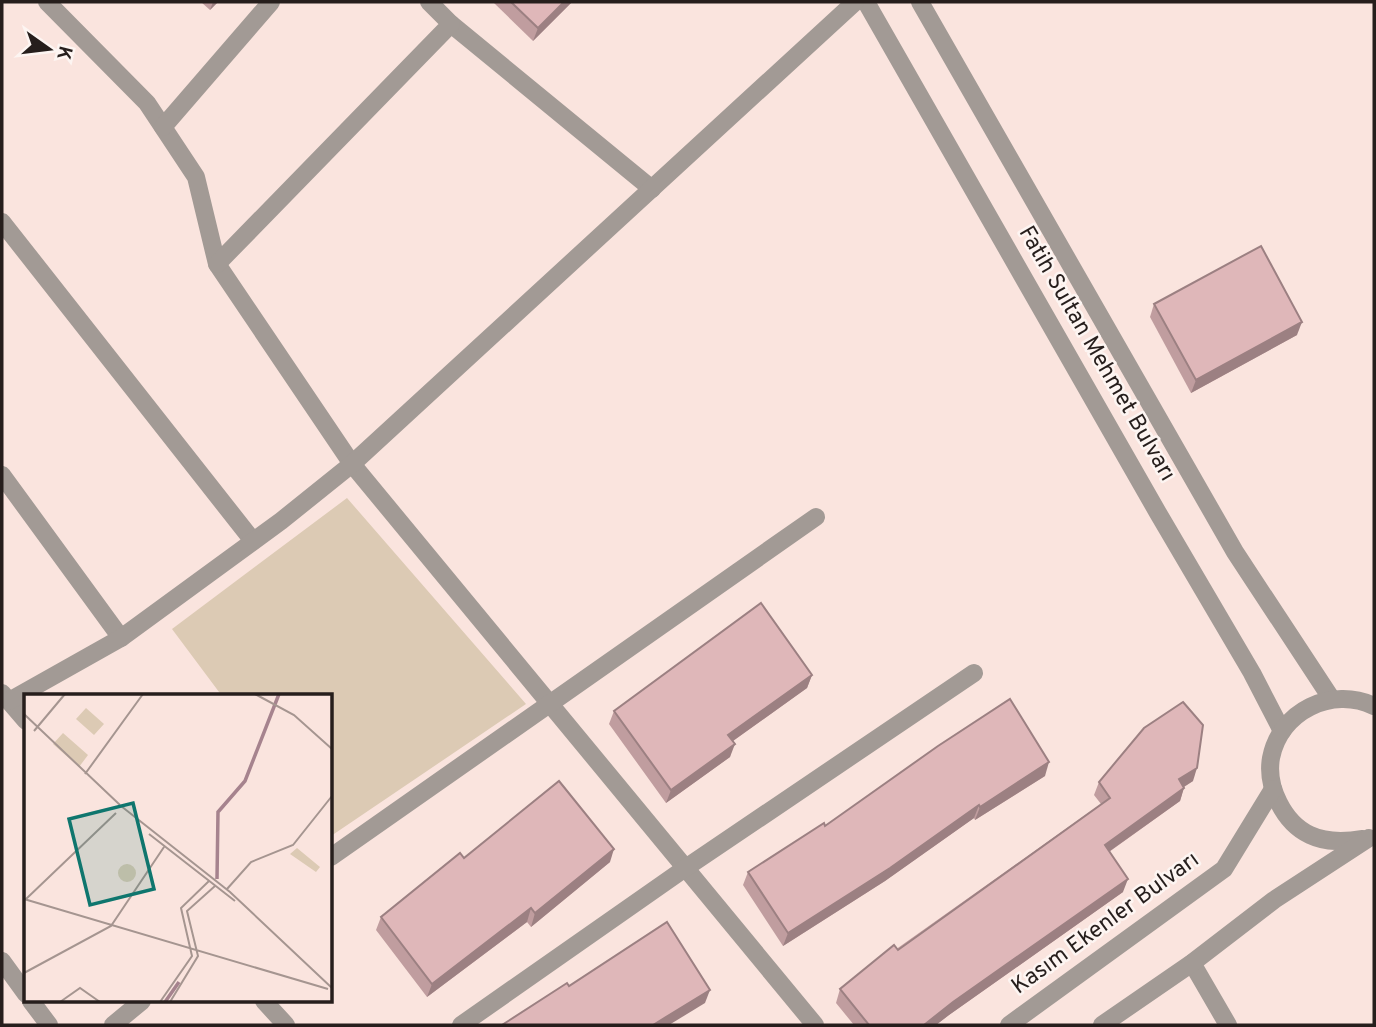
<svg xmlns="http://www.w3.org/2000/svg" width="1376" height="1027" viewBox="0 0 1376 1027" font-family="Overpass,sans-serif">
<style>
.green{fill:#dccab4}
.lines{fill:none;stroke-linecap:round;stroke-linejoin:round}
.minor{stroke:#a29a95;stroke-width:18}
.wall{fill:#c09d9f}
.shaded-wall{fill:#9c8082}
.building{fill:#dfb7b9;stroke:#9c8082;stroke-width:2}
.labels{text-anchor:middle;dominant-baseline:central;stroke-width:5;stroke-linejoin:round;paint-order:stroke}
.street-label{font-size:23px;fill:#261e1c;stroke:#fdf5f2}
.inset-river{fill:none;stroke:#a6838e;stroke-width:3.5}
.inset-road{fill:none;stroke:#a59590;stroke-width:2}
.view{fill:#0f766e;fill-opacity:0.15;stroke:#0f766e;stroke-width:3.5}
.inset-edge{fill:none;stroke:#261e1c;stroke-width:3.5}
</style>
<rect width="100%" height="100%" fill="#fae4de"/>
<polygon class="green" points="347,498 526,704 331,836 331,696 222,696 172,629"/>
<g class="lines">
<g class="minor">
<polyline points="47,2 147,103 196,177 217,264 352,464 815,1025"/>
<polyline points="866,2 1158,513 1252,673 1282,731"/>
<polyline points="920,2 1235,552 1331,698"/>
<polyline points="451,24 652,189"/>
<polyline points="163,127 271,2"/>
<polyline points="2,222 253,541"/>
<polyline points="217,264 451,24 429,2"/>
<polyline points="2,475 121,638"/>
<polyline points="2,693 26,721"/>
<polyline points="9,701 121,638 281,521 352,464 855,2"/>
<path d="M1363 839C1345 842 1327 843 1310 835 1284 823 1266 787 1271 758 1280 711 1332 686 1374 706"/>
<polyline points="331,857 816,517"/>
<polyline points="2,961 26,994"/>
<polyline points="1192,963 1228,1025"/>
<polyline points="31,1001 49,1025"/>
<polyline points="264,1001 286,1025"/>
<polyline points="113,1025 142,1001"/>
<polyline points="461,1025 684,869 974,673"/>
<polyline points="1009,1025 1224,869 1273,789"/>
<polyline points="1102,1025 1192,963 1274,900 1369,838"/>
</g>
</g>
<g class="wall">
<polygon points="201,2 218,2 210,10"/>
<polygon points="493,2 572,2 533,41"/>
<polygon points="1154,304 1297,335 1191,393 1150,317"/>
<polygon points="812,675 807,688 733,741 730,757 666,803 609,724 614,711"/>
<polygon points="1045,776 975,820 974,818 885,881 783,946 743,885 748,872 825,826"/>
<polygon points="1193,781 1184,787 1180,801 1109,852 1123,892 949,1015 936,1025 854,1025 836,1003 840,989 1101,804 1094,795 1099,782"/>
<polygon points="464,858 610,862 531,927 527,922 427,997 376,930 381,917"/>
</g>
<g class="shaded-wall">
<polygon points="213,2 218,2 210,10"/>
<polygon points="564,2 572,2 533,41 538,28"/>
<polygon points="1302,322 1297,335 1191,393 1196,380"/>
<polygon points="812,675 807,688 723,748 728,735"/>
<polygon points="735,744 730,757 666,803 671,790"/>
<polygon points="1049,762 1045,776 975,820 980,807"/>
<polygon points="1197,768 1193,781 1174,793 1179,779"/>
<polygon points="1184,788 1180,801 1100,858 1105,845"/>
<polygon points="979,805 974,818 885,881 783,946 788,933"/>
<polygon points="614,849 610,862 531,927 535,913"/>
<polygon points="1128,879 1123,892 949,1015 936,1025 924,1025 953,1002"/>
<polygon points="531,908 527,922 427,997 432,984"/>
<polygon points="710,990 705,1003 669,1025 653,1025"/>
</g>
<g class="building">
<polygon points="511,2 564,2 538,28"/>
<polygon points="1261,246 1302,322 1196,380 1154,304"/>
<polygon points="761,603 812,675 728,735 735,744 671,790 614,711"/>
<polygon points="1010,699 1049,762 980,807 979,805 890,868 788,933 748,872 824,823 825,826 938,746"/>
<polygon points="1183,702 1203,725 1197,768 1179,779 1184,788 1105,845 1128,879 953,1002 924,1025 869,1025 840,989 894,945 898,950 1110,798 1099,782 1144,728"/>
<polygon points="559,781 614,849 535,913 531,908 432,984 381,917 460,853 464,858"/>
<polygon points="667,922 710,990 653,1025 502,1025 567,983 569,986"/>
</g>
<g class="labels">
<g class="street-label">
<text transform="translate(1096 354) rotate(60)">Fatih Sultan Mehmet Bulvarı</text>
<text transform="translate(1106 924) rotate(-36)">Kasım Ekenler Bulvarı</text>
</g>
</g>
<g transform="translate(24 694)">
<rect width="308" height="308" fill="#fae4de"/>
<path d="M62 14 80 30 70 41 52 25ZM39 39 64 61 55 73 29 50ZM273 154 296 173 292 178 266 160ZM94 179a9 9 0 1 1 18 0a9 9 0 1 1-18 0Z" fill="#dccab4"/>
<path class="inset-river" d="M193 185 194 118 221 87 255 0M141 308 155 288"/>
<path class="inset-road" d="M231 0 270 21 308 55M0 20 96 111M10 37 41 0M61 80 119 0M97 112 206 198 308 294M125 140 211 207M203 195 227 168 269 151 308 102M0 205 304 295M2 205 92 119M0 279 87 232 140 153M36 308 56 294 76 308M136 308 168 262 157 214 185 187M146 308 174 262 163 217 191 192"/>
<path class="view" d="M109 109 130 195 66 211 45 125Z"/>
<rect width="308" height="308" class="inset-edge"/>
</g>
<rect width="1376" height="1027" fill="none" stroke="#261e1c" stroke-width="7"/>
<g transform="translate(49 49) rotate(104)" stroke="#fdf5f2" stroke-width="5" paint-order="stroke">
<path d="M0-5L12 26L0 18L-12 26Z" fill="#261e1c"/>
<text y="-10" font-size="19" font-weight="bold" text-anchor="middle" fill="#261e1c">K</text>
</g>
</svg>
